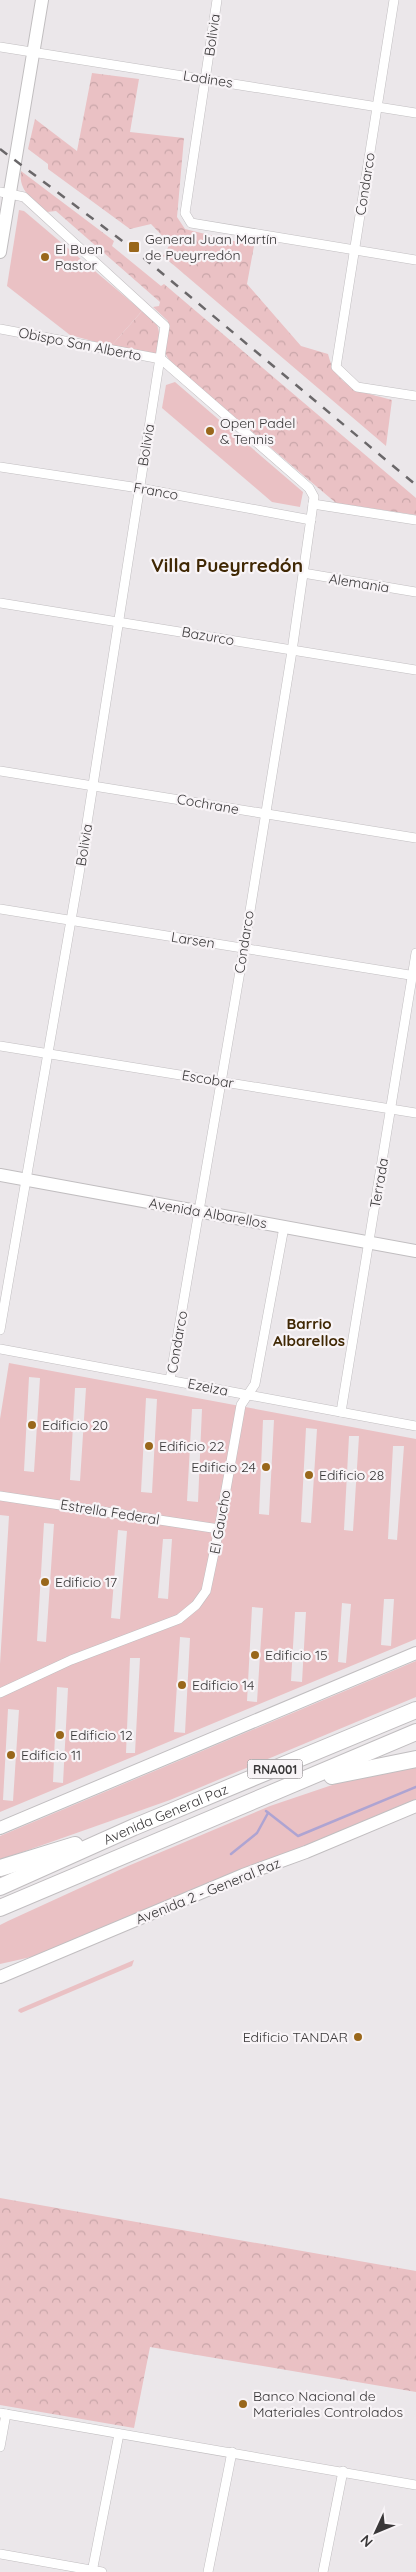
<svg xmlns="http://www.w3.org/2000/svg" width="416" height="2572" viewBox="0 0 416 2572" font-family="Quicksand,sans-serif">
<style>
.green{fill:#eac1c4;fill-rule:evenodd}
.park{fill:url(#park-crowns)}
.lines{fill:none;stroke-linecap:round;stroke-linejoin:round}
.stream{stroke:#aea4d2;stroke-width:2.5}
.street-casing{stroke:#c1bec0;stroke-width:10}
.secondary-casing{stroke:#c1bec0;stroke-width:14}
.highway-casing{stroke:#c1bec0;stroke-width:18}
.street{stroke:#fff;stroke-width:9}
.secondary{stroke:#fff;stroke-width:12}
.highway{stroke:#fff;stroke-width:16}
.rail{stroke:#6a6769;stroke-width:2.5;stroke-dasharray:9 9;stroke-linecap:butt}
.poi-dot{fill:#99671b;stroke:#f8f4f7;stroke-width:2}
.labels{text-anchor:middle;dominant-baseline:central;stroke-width:4.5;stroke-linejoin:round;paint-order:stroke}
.shield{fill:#f8f4f7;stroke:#727071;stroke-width:1}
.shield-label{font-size:12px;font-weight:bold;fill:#393738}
.street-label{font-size:14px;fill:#393738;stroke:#f8f4f7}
.poi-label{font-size:14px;fill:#393738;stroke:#f8f4f7;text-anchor:start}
.neighbourhood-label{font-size:15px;font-weight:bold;fill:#402804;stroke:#f8f4f7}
.district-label{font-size:19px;font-weight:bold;fill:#402804;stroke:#f8f4f7}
</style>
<defs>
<pattern id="park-crowns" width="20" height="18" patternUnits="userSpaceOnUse" patternTransform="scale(1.25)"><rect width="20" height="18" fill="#eac1c4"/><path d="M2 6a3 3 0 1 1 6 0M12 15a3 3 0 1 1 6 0" fill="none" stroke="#c9a6a9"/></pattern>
</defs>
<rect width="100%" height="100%" fill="#ebe7ea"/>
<g class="green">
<polygon points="19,210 24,211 142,311 111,346 70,335 7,286"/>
<polygon points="175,382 303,492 300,507 272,502 162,408 166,385"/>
<path d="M9 1363 416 1439V1639L0 1812V1664L9 1516 0 1515V1419ZM29 1377 40 1378 34 1472 24 1471ZM75 1388H86L80 1481 70 1480ZM146 1398 157 1399 152 1493 141 1492ZM192 1409H202L198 1502 187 1501ZM263 1420H274L269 1515 259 1514ZM306 1428 317 1429 311 1523 301 1522ZM349 1436H359L353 1531 344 1530ZM393 1446H404L397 1540 388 1539ZM44 1523 54 1524 46 1642 37 1641ZM118 1530 127 1531 120 1619 111 1618ZM163 1539H172L168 1599 158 1598ZM384 1599H394L391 1646 381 1645ZM342 1603 351 1604 346 1663 338 1662ZM252 1607 263 1608 257 1702 247 1701ZM295 1612H306L302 1682 291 1681ZM180 1637 190 1638 185 1733 174 1732ZM130 1658H140L135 1753H126ZM57 1687 68 1688 63 1783 53 1782ZM8 1709 19 1710 13 1801 3 1800Z"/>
<polygon points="416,1661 416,1697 170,1800 0,1860 0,1836"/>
<polygon points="416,1767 416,1799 49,1953 0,1964 0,1925 8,1921 128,1866 270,1806 344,1781"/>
<polygon points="134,1960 132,1966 21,2013 18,2011 19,2009"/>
</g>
<g class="park">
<path d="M92 73 139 79 130 132 184 138 177 217 185 229 254 246 247 284 301 346 328 354C336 388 362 392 392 400L386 446 163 256 170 244 151 224 130 229 48 169V164L28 149 35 119 77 151Z"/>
<path d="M21 171 114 241 112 246 161 286 164 284 416 498V515L336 503 171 363 165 353 168 321 153 307 159 306 160 302 56 211 47 212C33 200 18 191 21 171Z"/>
<path d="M143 310C162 326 160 329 158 354L111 346Z"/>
<polygon points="0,2198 416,2271 416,2392 150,2347 134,2428 0,2405"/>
</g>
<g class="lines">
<g class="stream">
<polyline points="266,1811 298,1836 416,1787"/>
<polyline points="231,1854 257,1833 268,1813"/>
</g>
<g class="street-casing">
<g id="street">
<polyline points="217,0 185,213 191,223 416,260"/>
<polyline points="394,0 336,367 357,387 416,396"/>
<polyline points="0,47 416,113"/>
<polyline points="0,192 24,197 165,326 79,874 0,1330"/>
<polyline points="0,329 161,359"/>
<polyline points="161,359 309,488 314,497 292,651 244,948 170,1380"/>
<polyline points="0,467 139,488 311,520"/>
<polyline points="313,504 416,520"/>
<polyline points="303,573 416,592"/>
<polyline points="0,603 416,670"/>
<polyline points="0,771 416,838"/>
<polyline points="0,909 416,976"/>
<polyline points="0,1046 416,1113"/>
<polyline points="0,1349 416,1426"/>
<polyline points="341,1412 416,953"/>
<polyline points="0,1496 219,1529"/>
<polyline points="0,1693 71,1660 179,1619 196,1605 206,1591 219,1529 241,1405 255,1384 284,1227"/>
<polyline points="0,2413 416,2485"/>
<polyline points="0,2447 6,2414"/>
<polyline points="0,2554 102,2572"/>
<polyline points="92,2572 119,2434"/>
<polyline points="208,2572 232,2452"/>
<polyline points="323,2572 343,2471"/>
</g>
</g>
<g class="secondary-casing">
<g id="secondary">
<polyline points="0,252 42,0"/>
<polyline points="0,1175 416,1251"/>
<polyline points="0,1828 416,1653"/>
<polyline points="0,1977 243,1875 306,1852 416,1806"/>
</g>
</g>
<g class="highway-casing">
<g id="highway">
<polyline points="332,1776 416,1759"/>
<polyline points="0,1868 75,1845"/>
<path id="s1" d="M0 1887 134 1827 416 1710"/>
<polyline points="0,1908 416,1732"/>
</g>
</g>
<use href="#street" class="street"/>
<use href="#secondary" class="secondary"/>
<use href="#highway" class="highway"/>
<polyline class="rail" points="0,149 133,249 416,485"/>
</g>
<g class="poi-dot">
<rect x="128" y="241" width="12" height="12" rx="2.5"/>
<circle cx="45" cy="257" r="5"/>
<circle cx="210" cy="431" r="5"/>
<circle cx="32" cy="1425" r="5"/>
<circle cx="149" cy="1446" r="5"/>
<circle cx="266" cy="1467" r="5"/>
<circle cx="309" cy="1475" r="5"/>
<circle cx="45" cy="1582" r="5"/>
<circle cx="255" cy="1655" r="5"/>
<circle cx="182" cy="1685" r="5"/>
<circle cx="60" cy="1735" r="5"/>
<circle cx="11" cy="1755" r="5"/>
<circle cx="358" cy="2037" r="5"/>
<circle cx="243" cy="2404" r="5"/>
</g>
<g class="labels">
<rect class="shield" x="247.5" y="1759.5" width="55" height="19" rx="4"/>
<g class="shield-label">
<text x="275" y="1769">RNA001</text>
</g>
<g class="street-label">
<text transform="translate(212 35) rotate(-82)">Bolivia</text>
<text transform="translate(208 79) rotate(9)">Ladines</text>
<text transform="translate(365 184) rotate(-81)">Condarco</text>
<text transform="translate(80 344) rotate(11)">Obispo San Alberto</text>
<text transform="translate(146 445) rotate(-81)">Bolivia</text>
<text transform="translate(156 491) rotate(10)">Franco</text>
<text transform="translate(359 583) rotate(9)">Alemania</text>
<text transform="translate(208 636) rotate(10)">Bazurco</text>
<text transform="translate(208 804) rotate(10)">Cochrane</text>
<text transform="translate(84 845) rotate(-81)">Bolivia</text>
<text transform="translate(193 940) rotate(9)">Larsen</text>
<text transform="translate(244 942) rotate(-81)">Condarco</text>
<text transform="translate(208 1079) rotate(9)">Escobar</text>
<text transform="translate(379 1183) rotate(-80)">Terrada</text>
<text transform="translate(208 1213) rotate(10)">Avenida Albarellos</text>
<text transform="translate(177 1342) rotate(-80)">Condarco</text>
<text transform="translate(208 1387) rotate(11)">Ezeiza</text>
<text transform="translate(110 1512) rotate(9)">Estrella Federal</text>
<text transform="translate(220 1522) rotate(-80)">El Gaucho</text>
<text stroke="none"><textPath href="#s1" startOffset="181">Avenida General Paz</textPath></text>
<text transform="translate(208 1891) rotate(-22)">Avenida 2 - General Paz</text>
</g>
<g class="poi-label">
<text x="145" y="239">General Juan Martín<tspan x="145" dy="16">de Pueyrredón</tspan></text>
<text x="55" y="249">El Buen<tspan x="55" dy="16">Pastor</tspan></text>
<text x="220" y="423">Open Padel<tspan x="220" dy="16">&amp; Tennis</tspan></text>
<text x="42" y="1425">Edificio 20</text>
<text x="159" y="1446">Edificio 22</text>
<text x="256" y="1467" text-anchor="end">Edificio 24</text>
<text x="319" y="1475">Edificio 28</text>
<text x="55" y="1582">Edificio 17</text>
<text x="265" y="1655">Edificio 15</text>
<text x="192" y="1685">Edificio 14</text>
<text x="70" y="1735">Edificio 12</text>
<text x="21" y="1755">Edificio 11</text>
<text x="348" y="2037" text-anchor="end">Edificio TANDAR</text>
<text x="253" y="2396">Banco Nacional de<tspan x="253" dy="16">Materiales Controlados</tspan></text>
</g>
<g class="neighbourhood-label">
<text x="309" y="1323">Barrio<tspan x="309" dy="17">Albarellos</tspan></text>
</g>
<g class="district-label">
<text x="227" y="565">Villa Pueyrredón</text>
</g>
</g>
<g transform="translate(376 2532) rotate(226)" stroke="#f8f4f7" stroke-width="4" paint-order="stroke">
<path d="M0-4L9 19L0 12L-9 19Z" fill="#393738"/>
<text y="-8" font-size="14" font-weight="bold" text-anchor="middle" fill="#393738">N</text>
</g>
</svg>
